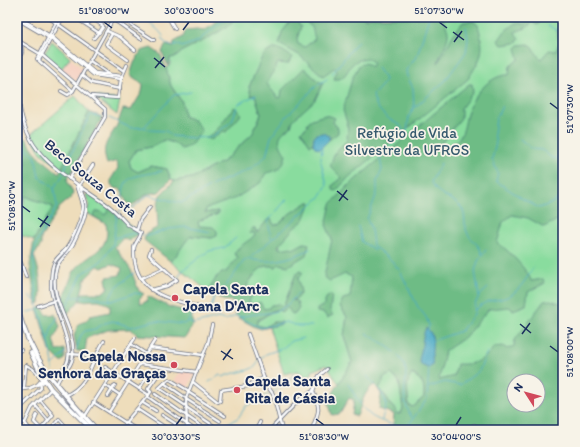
<svg xmlns="http://www.w3.org/2000/svg" width="580" height="447" viewBox="0 0 580 447" font-family="Itim,sans-serif">
<style>
.built{fill:#f6d2c3}
.green{fill:#89dc9e;stroke:#52867e;fill-rule:evenodd}
.forest{fill:#6ebc85;stroke:#447672;fill-rule:evenodd}
.water{fill:#47a9c6;stroke:#316c92}
.lines{fill:none;stroke-linecap:round;stroke-linejoin:round}
.stream{stroke:#47a9c6;stroke-width:1}
.minor-casing{stroke:#656c7f;stroke-width:4}
.major-casing{stroke:#656c7f;stroke-width:5.5}
.minor{stroke:#fff;stroke-width:2.5}
.major{stroke:#fff;stroke-width:4}
.ticks{fill:none;stroke:#1b2f5e;stroke-width:1.5}
.poi-dot{fill:#d1495b;stroke:#f7f3e8;stroke-width:1.5}
.labels{text-anchor:middle;dominant-baseline:central;stroke-width:3.5;stroke-linejoin:round;paint-order:stroke}
.park-label{font-size:15px;fill:#365a6e;stroke:#f7f3e8}
.street-label{font-size:15px;fill:#1b2f5e;stroke:#f7f3e8}
.poi-label{font-size:15px;font-weight:bold;fill:#1b2f5e;stroke:#f7f3e8;text-anchor:start}
.neatline{fill:none;stroke:#1b2f5e;stroke-width:1.5}
.ticks-label{font-size:10px;text-anchor:middle;fill:#1b2f5e}
</style>
<rect width="100%" height="100%" fill="#f7f3e8"/>
<filter id="ink" filterUnits="userSpaceOnUse"><feTurbulence type="fractalNoise" baseFrequency=".025" numOctaves="2"/><feDisplacementMap in="SourceGraphic" scale="8" xChannelSelector="R" yChannelSelector="G"/><feConvolveMatrix kernelMatrix="1 2 1 2 8 2 1 2 1" color-interpolation-filters="sRGB"/></filter>
<filter id="wash" filterUnits="userSpaceOnUse"><feTurbulence type="fractalNoise" baseFrequency=".012" numOctaves="4" result="noise"/><feDisplacementMap in="SourceGraphic" scale="16" xChannelSelector="R" yChannelSelector="G"/><feGaussianBlur stdDeviation="0.9" result="paint"/><feColorMatrix in="noise" values="0 0 0 0 0 0 0 0 0 0 0 0 0 0 0 0 0 1.4 0 .05"/><feComposite in="paint" operator="in"/></filter>
<g filter="url(#wash)">
<rect width="100%" height="100%" fill="#edb"/>
<g class="built">
<polygon points="70,58 83,69 76,81 61,69"/>
<polygon points="181,371 195,373 187,390 174,380"/>
</g>
<g class="green">
<path d="M240 17H563V430L429 387 340 306 347 317 344 336 352 362 339 384 326 365 312 371V375L306 376 298 371 284 374 269 327 282 324 273 322 265 327 256 325 258 320C266 317 269 312 278 310L282 312 293 301 295 276 283 308 264 309 249 302 247 285C255 274 261 262 276 267L280 245 261 228 257 233 255 228 253 232 255 235 247 243 237 249 238 257 226 272 216 277 214 284 208 291 170 261C179 255 182 243 191 236L212 238 199 226 198 222 203 219 218 214 217 211 205 213 206 209 266 156 265 85 258 67 249 87 255 95 261 114 253 133 224 161 192 178 174 181 171 179 167 169 151 166 138 172 131 168 129 161 136 150 151 147 164 140 174 143 195 121 184 116 182 102 171 86 166 68 170 65V58C178 57 180 52 186 49 202 40 224 32 234 18ZM514 381H538V405H514Z"/>
<polygon points="52,41 70,58 61,69 44,54"/>
<polygon points="75,96 89,112 61,169 41,153 30,135"/>
<polygon points="93,96 120,100 117,115"/>
<polygon points="87,194 89,194 118,214 106,224 87,213 89,204 86,196"/>
<polygon points="25,196 53,207 34,240 17,234"/>
<polygon points="391,374 399,381 403,409 400,414 397,414 396,409 389,404 386,396 381,392 379,388 383,382 383,378"/>
<path d="M411 374C422 379 425 385 424 397L413 407 408 405C409 394 404 384 411 374Z"/>
</g>
<g class="forest">
<polygon points="223,17 240,17 234,18 230,25 205,40 184,50 176,57 170,58 168,66 162,52 165,45 173,47 174,42 183,37 186,30 197,29 204,30 214,23 217,18 220,20"/>
<path d="M294 17 301 27 297 39 298 44 305 47 315 39 312 27 308 24 309 21 304 18 301 20 298 17H364L365 19 371 17H442C444 22 447 27 448 32 449 42 440 53 438 63L453 35 463 22 473 21 478 25C485 52 483 55 468 79L349 177 336 191 333 190V185L342 178 330 166 335 152 347 140 348 126 343 110 352 79 359 65 366 63 371 67 373 62 367 58C364 59 358 60 355 62 346 68 347 81 334 79L337 71 334 68 323 76 299 55 279 44 282 32Z"/>
<polygon points="531,17 539,17 539,24 536,25 533,22 526,28 515,32 519,40 515,43 502,45 498,41 505,31 515,23 525,24"/>
<path d="M563 23V217L544 227 528 218 512 215 503 222 497 243C504 245 531 274 531 281L543 279 545 283 528 292 526 305 513 310 509 307 489 309 464 338 445 351 439 380 454 376 457 364C474 365 484 361 494 347L503 346 507 349 514 346 515 340 544 301 550 300 563 304V430H398L393 425 394 414 379 409 381 394 375 384C363 392 362 404 357 416L352 415 354 400 349 398 340 414 332 415 328 401 352 362 344 336 347 317 340 306 343 299 350 297 352 277 345 274 330 281 324 277 332 239 326 225 331 204 349 185 469 84H472L473 92 461 108V118L440 145 444 149C449 145 458 141 461 135 465 129 465 119 468 111 473 95 491 74 509 75L510 66 519 59 516 48 519 45 529 44 541 59 549 50 556 51 559 43 557 30ZM391 374 399 381 403 409 400 414H397L396 409 389 404 386 396 381 392 379 388 383 382V378ZM412 374C422 379 425 385 424 397L413 407 408 405C409 394 404 384 412 374ZM514 381H538V405H514Z"/>
<path d="M151 48 160 54 166 68 171 86 182 102 184 116 195 121 202 131 190 146 182 149 174 143 164 140 151 147 136 150 129 161 131 168 138 172 151 166 167 169 171 179 159 192 147 194 133 205 127 203 121 189 114 188 111 184V179L118 168 117 161 107 164C101 146 107 142 116 127 119 122 120 115 123 109L131 110 142 92 143 84 130 75 134 63 141 51Z"/>
<path d="M276 48 283 51 292 57 288 64 278 63 267 84 278 98 281 97 282 90 304 68 318 81 323 83 315 100 293 120 291 127C276 135 277 142 286 155 283 167 279 171 266 173L260 183 236 198 206 209 205 213 218 211V214L203 219 198 222 199 226 213 227 217 231V236L212 238 191 236C182 244 179 255 170 261L144 240 146 234 158 227 157 207 160 195 174 181 192 178 224 161 253 133 261 114 255 95 251 96 249 87 262 57 267 52Z"/>
<polygon points="234,107 241,113 240,116 226,132 223,131 211,140 205,138 215,132"/>
<path d="M89 112 100 116 101 120 67 180 73 193 71 198 60 207 41 238V245L34 256C40 271 42 287 40 303L36 305 30 265 34 240 53 207 25 196 17 209V178L26 163 20 141 26 138 38 156 59 173Z"/>
<polygon points="325,115 335,118 333,122 338,128 338,133 329,140 329,136 314,137 313,144 310,145 301,131 308,126 307,123 312,119"/>
<path d="M308 202H311L304 220 294 228 278 246 280 249 291 247 293 249 304 243 309 244 306 255 288 266 279 264 276 267C261 262 255 274 247 285L252 295 249 302 254 305 260 302 264 309 269 308 271 305 279 304 283 308 295 276 299 271 302 272V275L298 278 301 292 297 299 293 300 297 302 299 308 296 313 292 314 287 307 284 312C282 312 280 311 278 310 271 309 265 317 258 320L256 325 265 327 273 322H282V324L261 329 255 327 239 318 235 313 232 301 223 300 208 291C214 283 216 273 226 272L238 257 234 254C238 246 248 242 255 235L253 232 250 234 249 232 254 227 257 233 268 219H271L274 225 279 224 289 214Z"/>
<path d="M110 208C121 216 128 226 140 233L139 236 137 235 129 241 123 238 115 247 131 270 139 291 144 294 139 299 141 304 147 301 148 296 170 307 191 312 193 325 185 338 137 335 131 329 108 330 87 338 85 351H77L74 336 78 324 86 321 90 316 110 312V305L98 300 80 301 82 293H102L108 288 106 279 107 277 120 275 122 268 111 264 102 268 98 266 85 279 79 301 66 315 59 301C67 293 68 283 73 273 85 253 112 253 106 224L93 216 96 212 100 211 105 215Z"/>
<polygon points="330,295 332,295 330,311 333,315 327,318 324,313 317,312 317,309 324,305 326,298"/>
<polygon points="42,307 47,315 55,314 60,327 53,340 57,351 65,349 65,359 61,362 50,351 37,309"/>
</g>
<g class="water">
<polygon points="323,133 329,136 329,140 320,149 316,148 313,144 314,137 316,134"/>
<path d="M426 328C435 334 432 343 432 353 432 358 433 360 432 366L428 368 421 365 419 359C423 349 421 338 426 328Z"/>
</g>
<g class="lines">
<g class="stream">
<path d="M146 17C151 26 158 28 163 36"/>
<polyline points="548,26 563,33"/>
<polyline points="162,38 163,41 171,46 177,44 182,47 198,41 227,17"/>
<path d="M377 68 385 79 383 84 373 95C375 107 382 114 392 121 395 123 401 124 402 128 403 130 403 133 403 135"/>
<polyline points="332,74 358,41"/>
<polyline points="558,104 563,110"/>
<polyline points="502,106 496,119 494,134 496,143 492,159 498,173 496,181 523,199 539,208 550,204 563,196"/>
<polyline points="414,108 413,88 407,76 406,70 417,56 429,17"/>
<polyline points="107,117 131,128 144,127 149,130 166,131 172,136 194,138 212,137 232,121 238,104 256,95"/>
<polyline points="145,126 174,95 191,92"/>
<polyline points="520,139 532,149 542,150 552,158 563,158"/>
<polyline points="18,141 35,156 39,177 54,188"/>
<polyline points="321,160 322,148"/>
<path d="M441 163 431 182C436 194 450 197 459 205 467 212 463 223 467 232 471 242 478 241 482 254"/>
<polyline points="64,173 67,163 89,117 91,115 103,117"/>
<path d="M122 209C121 172 131 178 162 171"/>
<polyline points="358,226 362,242 375,250"/>
<polyline points="271,237 268,221 287,199"/>
<polyline points="115,238 134,233 148,236 169,229 185,227 211,232"/>
<path d="M251 259C269 265 293 258 310 249"/>
<polyline points="178,278 181,272 200,257 209,251 224,248 236,238"/>
<polyline points="29,295 37,303"/>
<polyline points="479,296 488,288"/>
<polyline points="71,297 96,297 112,301 134,293 141,294"/>
<polyline points="109,300 115,288 134,273"/>
<polyline points="211,308 214,297 222,291 244,261 250,258 320,197 327,185 321,162"/>
<path d="M475 310C490 296 496 303 509 296 519 291 527 278 533 268"/>
<polyline points="24,313 37,310"/>
<polyline points="60,314 69,302 82,274 101,261 113,245 117,214 122,209 134,207 148,195 181,203 213,185 250,169 266,156 271,137 286,117 317,85 327,79"/>
<polyline points="241,318 261,328 286,322 298,326 312,326"/>
<polyline points="188,321 192,315 202,311"/>
<polyline points="428,331 429,325 426,317 418,307 400,271 391,260 373,246 371,228 367,219 377,193 377,181 382,170 380,158 382,153 407,131 409,116 414,108 445,81 466,52 468,39 466,27"/>
<path d="M366 333C379 341 406 355 406 373 405 393 401 399 412 418"/>
<polyline points="48,340 37,303 36,282 33,256 37,242 57,206 54,188 63,175"/>
<polyline points="432,341 461,331 474,314 475,304 479,296 475,271 478,261 486,250"/>
<path d="M76 350 81 335 85 331 95 329 105 323 113 321 131 327 154 321 184 324 188 321 194 324 218 318 225 320 236 316 240 317C269 310 278 319 298 293"/>
<polyline points="258,361 266,354 283,348 291,341 303,338"/>
<polyline points="54,364 66,352"/>
<path d="M53 370C53 343 41 343 58 317"/>
<path d="M367 376C374 385 386 394 386 405 386 410 382 415 382 420"/>
<path d="M209 382 220 375 223 377C233 371 253 373 258 363"/>
<path d="M348 384C356 396 363 413 377 419 385 423 395 425 404 430"/>
<polyline points="429,387 445,382 460,385 479,371 487,352"/>
<polyline points="274,392 289,381 293,374"/>
<polyline points="562,409 560,415 563,420"/>
<polyline points="224,430 228,423 238,418 246,406 271,393"/>
<polyline points="405,430 427,399 429,366"/>
</g>
</g>
</g>
<g filter="url(#ink)">
<g class="lines">
<g class="minor-casing">
<g id="minor">
<polyline points="18,17 52,37 95,73 122,76"/>
<polyline points="48,17 124,71"/>
<polyline points="59,17 37,59 73,91"/>
<polyline points="90,17 92,18 103,26 103,27 99,33 87,25 93,17"/>
<polyline points="108,17 120,24 141,39"/>
<polyline points="123,17 132,26 154,40"/>
<polyline points="168,17 175,29"/>
<polyline points="17,19 51,39 94,75 121,79"/>
<polyline points="82,22 87,25"/>
<polyline points="129,23 132,17"/>
<polyline points="107,31 120,37 135,50"/>
<polyline points="112,34 106,44 128,60"/>
<polyline points="94,38 98,33"/>
<polyline points="17,40 42,55 105,109 105,117 69,179"/>
<polyline points="39,60 63,17"/>
<polyline points="90,61 109,74"/>
<polyline points="17,69 22,52 21,43"/>
<polyline points="82,75 92,83 120,89"/>
<path d="M17 85C21 155 54 167 106 204 115 210 120 217 128 225 132 228 137 230 141 233 140 239 134 243 134 249 133 298 174 299 210 310"/>
<polyline points="61,91 68,95 73,91 114,17"/>
<polyline points="90,96 118,98 121,79 127,65"/>
<polyline points="79,186 93,165"/>
<polyline points="137,230 140,220 150,207"/>
<polyline points="17,235 17,234"/>
<polyline points="151,249 149,255 177,280 167,286 151,290"/>
<polyline points="17,258 21,263 26,277"/>
<polyline points="142,278 164,268"/>
<polyline points="38,306 57,300"/>
<polyline points="248,334 266,384 273,394 282,430"/>
<polyline points="131,344 146,354"/>
<polyline points="150,348 203,355"/>
<polyline points="17,352 21,350"/>
<polyline points="69,354 84,355 94,360"/>
<polyline points="140,364 197,372"/>
<polyline points="105,367 149,395"/>
<path d="M55 374C88 361 51 311 51 287 51 280 51 270 54 263 57 257 62 254 66 249 72 241 83 216 83 206 82 199 79 192 77 185"/>
<polyline points="193,382 218,402 220,401 221,390 248,386 254,382 264,378"/>
<polyline points="164,383 186,398"/>
<polyline points="38,384 45,377 50,375"/>
<path d="M57 384C59 373 72 370 73 355 76 324 46 300 57 266 60 260 66 255 70 249 76 240 88 214 86 203 85 198 82 192 80 186"/>
<polyline points="105,385 120,395"/>
<polyline points="24,387 26,365 33,369 43,380"/>
<polyline points="17,390 30,388 46,381"/>
<polyline points="188,392 225,416"/>
<polyline points="155,394 207,430"/>
<path d="M65 396C91 384 90 362 104 341"/>
<polyline points="108,396 115,385"/>
<polyline points="148,397 195,430"/>
<polyline points="186,399 220,421"/>
<polyline points="93,402 137,430"/>
<polyline points="143,403 156,411"/>
<polyline points="35,405 48,420"/>
<polyline points="186,406 159,388 169,379 189,391"/>
<polyline points="186,407 217,428"/>
<polyline points="137,409 169,430"/>
<polyline points="17,411 41,388 40,382"/>
<polyline points="109,412 155,340"/>
<polyline points="37,415 34,422 41,429 53,415 40,400"/>
<polyline points="162,415 176,424 171,430"/>
<polyline points="85,416 135,338"/>
<polyline points="17,417 17,421"/>
<polyline points="17,421 25,423"/>
<polyline points="125,423 151,392 148,389 157,376 148,375 139,389"/>
<polyline points="474,425 482,430"/>
<polyline points="53,426 56,430"/>
<polyline points="30,430 25,423 32,408 51,389"/>
<polyline points="50,430 59,419 69,430"/>
<polyline points="80,430 87,425"/>
<polyline points="187,430 186,398 208,343 212,325"/>
<polyline points="256,430 260,422"/>
<polyline points="270,430 299,400 313,391 319,376 327,369"/>
<path d="M312 430C318 410 322 413 313 391"/>
</g>
</g>
<g class="major-casing">
<g id="major">
<path d="M17 307C32 364 59 388 97 430"/>
<polyline points="31,353 41,374 51,389 92,430"/>
<polyline points="45,371 56,374"/>
</g>
</g>
<use href="#minor" class="minor"/>
<use href="#major" class="major"/>
</g>
</g>
<path class="ticks" d="M104 22 112 28M439 22 447 28M183 30 189 22M453 32 464 40M454 42 462 31M154 58 165 67M155 68 164 57M550 103 558 109M337 191 348 200M339 201 347 190M22 206 30 212M38 218 50 226M40 227 48 216M520 324 531 333M522 334 530 323M550 346 558 352M221 351 233 359M223 360 231 349M316 419 324 425M176 425 182 417M456 425 461 417"/>
<g class="poi-dot">
<circle cx="175" cy="298" r="4"/>
<circle cx="174" cy="365" r="4"/>
<circle cx="237" cy="390" r="4"/>
</g>
<g class="labels">
<g class="park-label">
<text x="407" y="133">Refúgio de Vida<tspan x="407" dy="17">Silvestre da UFRGS</tspan></text>
</g>
<g class="street-label">
<text transform="translate(91 178) rotate(39)">Beco Souza Costa</text>
</g>
<g class="poi-label">
<text x="183" y="289">Capela Santa<tspan x="183" dy="17">Joana D'Arc</tspan></text>
<text x="166" y="356" text-anchor="end">Capela Nossa<tspan x="166" dy="17">Senhora das Graças</tspan></text>
<text x="245" y="381">Capela Santa<tspan x="245" dy="17">Rita de Cássia</tspan></text>
</g>
</g>
<rect width="580" height="447" fill="none" stroke="#f7f3e8" stroke-width="44"/>
<g transform="translate(526 393) rotate(306)"><circle r="19" fill="#f7f3e8" stroke="#9fa5b1"/>
<path d="M0-3L7 15L0 10L-7 15Z" fill="#d1495b"/>
<text y="-6" font-size="11" font-weight="bold" text-anchor="middle" fill="#1b2f5e">N</text>
</g>
<rect x="22" y="22" width="536" height="403" class="neatline"/>
<g class="ticks-label">
<text x="104" y="14">51°08'00"W</text>
<text x="189" y="14">30°03'00"S</text>
<text x="439" y="14">51°07'30"W</text>
<text transform="translate(569 109) rotate(-90)" y="4">51°07'30"W</text>
<text transform="translate(11 206) rotate(-90)" y="4">51°08'30"W</text>
<text transform="translate(569 352) rotate(-90)" y="4">51°08'00"W</text>
<text x="176" y="440">30°03'30"S</text>
<text x="324" y="440">51°08'30"W</text>
<text x="456" y="440">30°04'00"S</text>
</g>
</svg>
